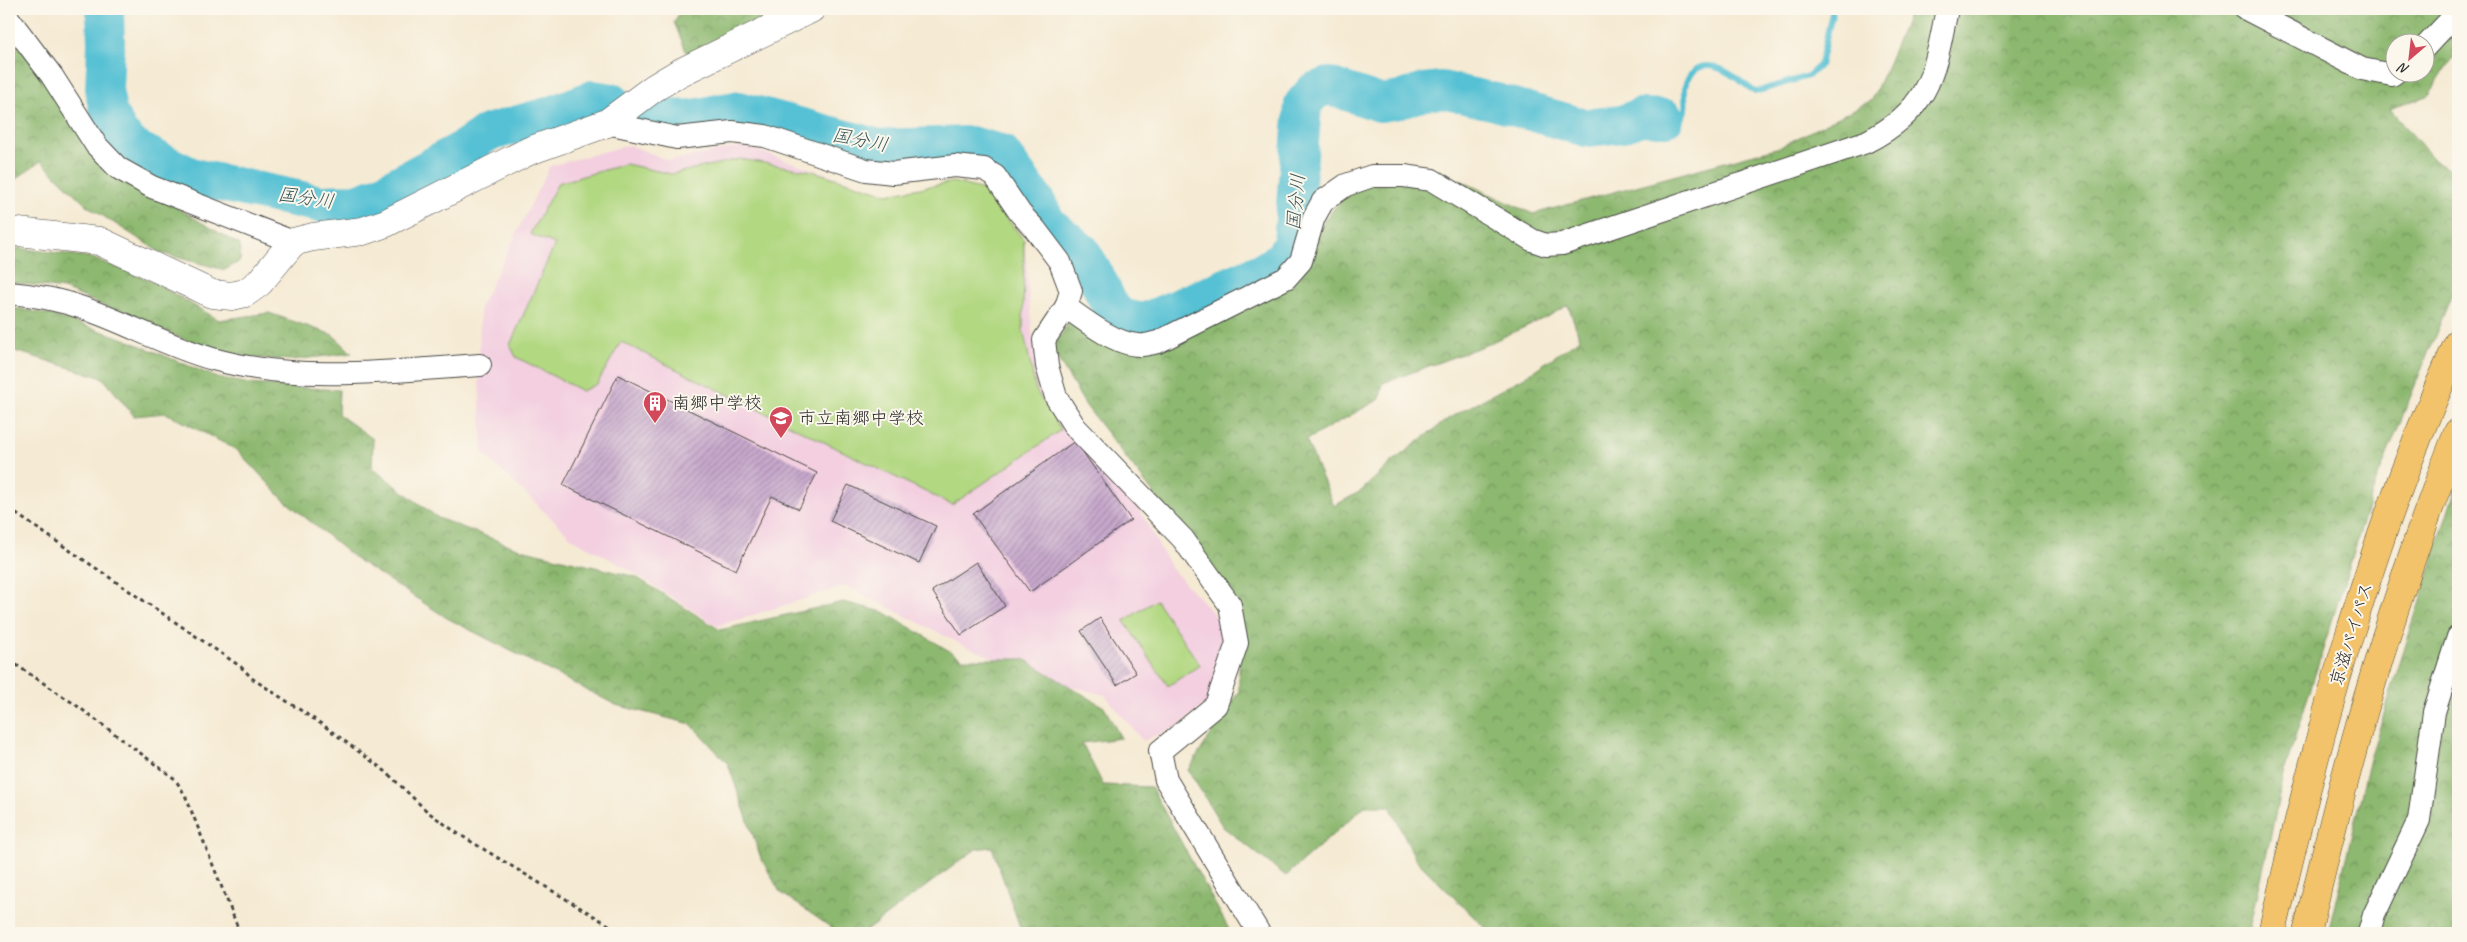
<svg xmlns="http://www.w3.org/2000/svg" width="2467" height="942" viewBox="0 0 2467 942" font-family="Caveat,'Klee One',sans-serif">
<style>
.built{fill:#f3cfe0}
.forest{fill:url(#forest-crowns);stroke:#5c724e;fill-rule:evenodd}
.garden{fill:#b2d882;stroke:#6e8256}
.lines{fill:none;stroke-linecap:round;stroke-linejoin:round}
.stream{stroke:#57c1d4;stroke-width:6}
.river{stroke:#57c1d4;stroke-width:38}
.building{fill:url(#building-hatch)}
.minor-casing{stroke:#494844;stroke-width:24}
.tertiary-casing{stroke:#494844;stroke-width:29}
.motorway-casing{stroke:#494844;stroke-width:29}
.path{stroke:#494844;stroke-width:3;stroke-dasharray:4 4;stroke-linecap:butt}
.minor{stroke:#fff;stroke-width:22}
.tertiary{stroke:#fff;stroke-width:28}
.motorway{stroke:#f2c36a;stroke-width:28}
.labels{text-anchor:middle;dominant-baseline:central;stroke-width:4;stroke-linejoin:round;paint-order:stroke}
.poi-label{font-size:18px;fill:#2b2b2b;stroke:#fbf7ec;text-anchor:start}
.street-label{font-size:18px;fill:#2b2b2b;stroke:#fbf7ec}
.water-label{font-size:19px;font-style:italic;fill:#38585e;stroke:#fbf7ec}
</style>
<defs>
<pattern id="forest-crowns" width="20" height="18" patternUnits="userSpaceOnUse" patternTransform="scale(1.25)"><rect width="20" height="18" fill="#8db870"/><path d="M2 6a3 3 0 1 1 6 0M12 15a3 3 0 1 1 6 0" fill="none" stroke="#73965c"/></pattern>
<pattern id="building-hatch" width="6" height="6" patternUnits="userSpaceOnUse" patternTransform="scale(1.25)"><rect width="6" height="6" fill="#c8a9cd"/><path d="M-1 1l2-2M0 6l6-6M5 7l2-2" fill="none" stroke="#a38aa7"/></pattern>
</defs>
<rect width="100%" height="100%" fill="#fbf7ec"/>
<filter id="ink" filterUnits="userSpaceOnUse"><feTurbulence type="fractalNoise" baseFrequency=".02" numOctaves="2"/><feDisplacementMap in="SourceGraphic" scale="10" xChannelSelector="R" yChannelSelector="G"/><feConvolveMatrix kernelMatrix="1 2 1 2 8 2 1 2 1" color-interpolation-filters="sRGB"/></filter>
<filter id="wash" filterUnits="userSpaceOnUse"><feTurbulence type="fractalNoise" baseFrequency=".0096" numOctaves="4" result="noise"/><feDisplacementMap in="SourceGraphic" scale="20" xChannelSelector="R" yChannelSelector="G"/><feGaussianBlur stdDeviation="1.12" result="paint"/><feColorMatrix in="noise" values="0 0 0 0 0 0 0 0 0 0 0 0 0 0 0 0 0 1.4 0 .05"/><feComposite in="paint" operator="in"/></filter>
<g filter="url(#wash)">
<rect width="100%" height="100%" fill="#f5ead3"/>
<polygon class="built" points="629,145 670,161 743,146 887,194 953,182 984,190 1024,240 1032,332 1047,390 1131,494 1171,568 1226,627 1229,639 1214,697 1179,726 1143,741 1105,695 1044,679 963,645 846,586 717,626 630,570 573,539 483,453 479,383 480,307 550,166"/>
<g class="forest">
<polygon points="682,9 784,9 688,56 674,22"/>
<path d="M1918 9H2458V50L2429 95 2390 109 2437 163 2458 175V279L2376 482 2286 766 2249 933H1494L1487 930 1416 860 1390 806H1365L1286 876 1223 827 1188 770 1239 691V604L1086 406 1052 349 1068 324 1080 322 1140 350 1301 276 1325 219 1375 160 1431 167 1533 214 1780 147 1872 100 1908 16ZM2394 42H2424V72H2394ZM1568 305 1580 339 1523 378 1449 418 1392 462 1361 491 1334 506 1306 440 1380 399 1383 383 1483 346 1549 316Z"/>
<polygon points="9,32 124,177 240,245 240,261 225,270 161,253 86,205 41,161 9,184"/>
<polygon points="9,247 89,257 150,280 219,320 269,313 333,335 352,353 292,360 240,357 193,343 64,289 9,282"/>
<polygon points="9,307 52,315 122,338 218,378 250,384 339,390 338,414 373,439 372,468 438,518 517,548 636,577 720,630 843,602 884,612 963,659 1024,659 1104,707 1121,738 1082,743 1103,785 1151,787 1231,933 1022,933 992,847 976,849 863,933 839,933 780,892 761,858 728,764 691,724 616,705 447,618 356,559 283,499 237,450 166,413 134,416 103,378 9,349"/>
<polygon points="2458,480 2458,933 2328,933 2370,758"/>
</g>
<g class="garden">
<polygon points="740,159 812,171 887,194 953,182 984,190 1024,240 1023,329 1036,390 1061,430 952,505 621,342 597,384 582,391 516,357 510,345 555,244 530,234 558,183 626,164 671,174"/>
<polygon points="1156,600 1200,665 1168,686 1124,621"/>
</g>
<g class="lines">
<path class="stream" d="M1665 118 1676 123C1690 113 1684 102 1685 88 1686 81 1688 75 1694 71 1712 55 1740 81 1755 92L1808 76 1820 65 1833 9"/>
<g class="river">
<polyline points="105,9 106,44 104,90 108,112 120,134 134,148 193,177 321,204 357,203 381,194 460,151 487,133 554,114 593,99 612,102"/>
<path d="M641 113C658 117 675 120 692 118 709 116 721 111 739 110L880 148 971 145 1001 153 1035 199 1048 224 1082 252 1096 276 1110 306 1120 317 1144 322 1266 270 1282 259 1292 244 1303 104 1314 91 1329 86 1380 103 1400 100 1424 92 1442 90 1496 102 1586 128 1622 124 1640 117 1665 118"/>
</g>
</g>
<g id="blocks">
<g class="building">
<polygon points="618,375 817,473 799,509 772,496 736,570 563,485"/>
<polygon points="1075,441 1131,520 1030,592 973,514"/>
<polygon points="848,485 936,526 919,563 830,521"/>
<polygon points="976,562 1005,606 961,635 932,591"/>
<polygon points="1100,618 1136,673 1117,685 1081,631"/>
</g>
</g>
</g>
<g filter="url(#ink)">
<use href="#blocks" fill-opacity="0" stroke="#494844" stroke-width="1"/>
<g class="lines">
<g class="minor-casing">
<g id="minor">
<polyline points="2246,9 2362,69 2392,75 2396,72"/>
<polyline points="9,19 52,76 96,145 118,168 152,187 293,242"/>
<polyline points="2424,48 2458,12"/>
<polyline points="607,123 677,138 732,132 765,136 866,170 893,173 955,166 984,169 995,176 1020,213 1035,229 1060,262 1071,291 1066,307 1044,340 1047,366 1056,397 1075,427 1183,539 1230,605 1237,643 1216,705 1160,751 1166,780 1259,933"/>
<path d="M9 293C35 295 61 300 86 309 129 324 169 347 213 359 298 383 393 371 480 365"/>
<path d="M1066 307C1084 320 1116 345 1139 345 1145 346 1152 343 1158 342L1286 278 1301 261 1314 217 1323 201 1346 185 1372 176H1404L1432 180 1532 240 1546 245 1562 244 1866 142C1930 110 1934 74 1947 9"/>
<polyline points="2369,933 2374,915 2419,820 2434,712 2458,637"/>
</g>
</g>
<g class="tertiary-casing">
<polyline id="tertiary" points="9,231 99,241 212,294 232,296 245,293 259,283 293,242 313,237 363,231 386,223 529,151 607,123 654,88 679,73 811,9"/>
</g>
<g class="motorway-casing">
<g id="motorway">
<path d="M2272 933C2318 732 2372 531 2458 343"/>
<path d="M2307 933C2346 761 2393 596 2458 432"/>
</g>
</g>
<g class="path">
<polyline points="9,509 241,667 253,679 323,725 385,771 428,812 457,833 622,933"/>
<polyline points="9,660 76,705 175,779 185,795 240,933"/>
</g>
<use href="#minor" class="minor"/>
<use href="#tertiary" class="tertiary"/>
<use href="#motorway" class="motorway"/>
</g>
</g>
<defs>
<g id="building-pin" transform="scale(1.25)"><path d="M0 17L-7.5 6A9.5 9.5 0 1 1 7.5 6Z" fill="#d1495b" stroke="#fbf7ec"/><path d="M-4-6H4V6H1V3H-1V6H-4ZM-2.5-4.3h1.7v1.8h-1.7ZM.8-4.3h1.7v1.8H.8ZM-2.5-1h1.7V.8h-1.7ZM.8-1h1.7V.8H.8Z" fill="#fff"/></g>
<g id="school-pin" transform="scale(1.25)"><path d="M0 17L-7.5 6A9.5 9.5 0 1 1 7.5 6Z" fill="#d1495b" stroke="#fbf7ec"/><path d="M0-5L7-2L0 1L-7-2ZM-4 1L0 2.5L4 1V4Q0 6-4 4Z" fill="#fff"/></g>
</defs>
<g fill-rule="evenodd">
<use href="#building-pin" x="655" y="403"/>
<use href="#school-pin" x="781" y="418"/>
</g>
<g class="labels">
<g class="poi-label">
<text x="672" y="403">南郷中学校</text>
<text x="798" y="418">市立南郷中学校</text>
</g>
<g class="street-label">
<text transform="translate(2351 634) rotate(-73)">京滋バイパス</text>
</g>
<g class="water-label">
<text transform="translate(860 140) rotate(11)">国分川</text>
<text transform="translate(306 198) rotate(8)">国分川</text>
<text transform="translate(1296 202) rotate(-85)">国分川</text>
</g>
</g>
<rect width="2467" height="942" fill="none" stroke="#fbf7ec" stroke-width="30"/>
<g transform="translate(2410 58) rotate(208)"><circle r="24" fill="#fbf7ec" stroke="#a8a59f"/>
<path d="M0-4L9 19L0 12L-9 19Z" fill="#d1495b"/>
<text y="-8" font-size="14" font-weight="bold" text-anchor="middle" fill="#2b2b2b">N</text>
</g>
</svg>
